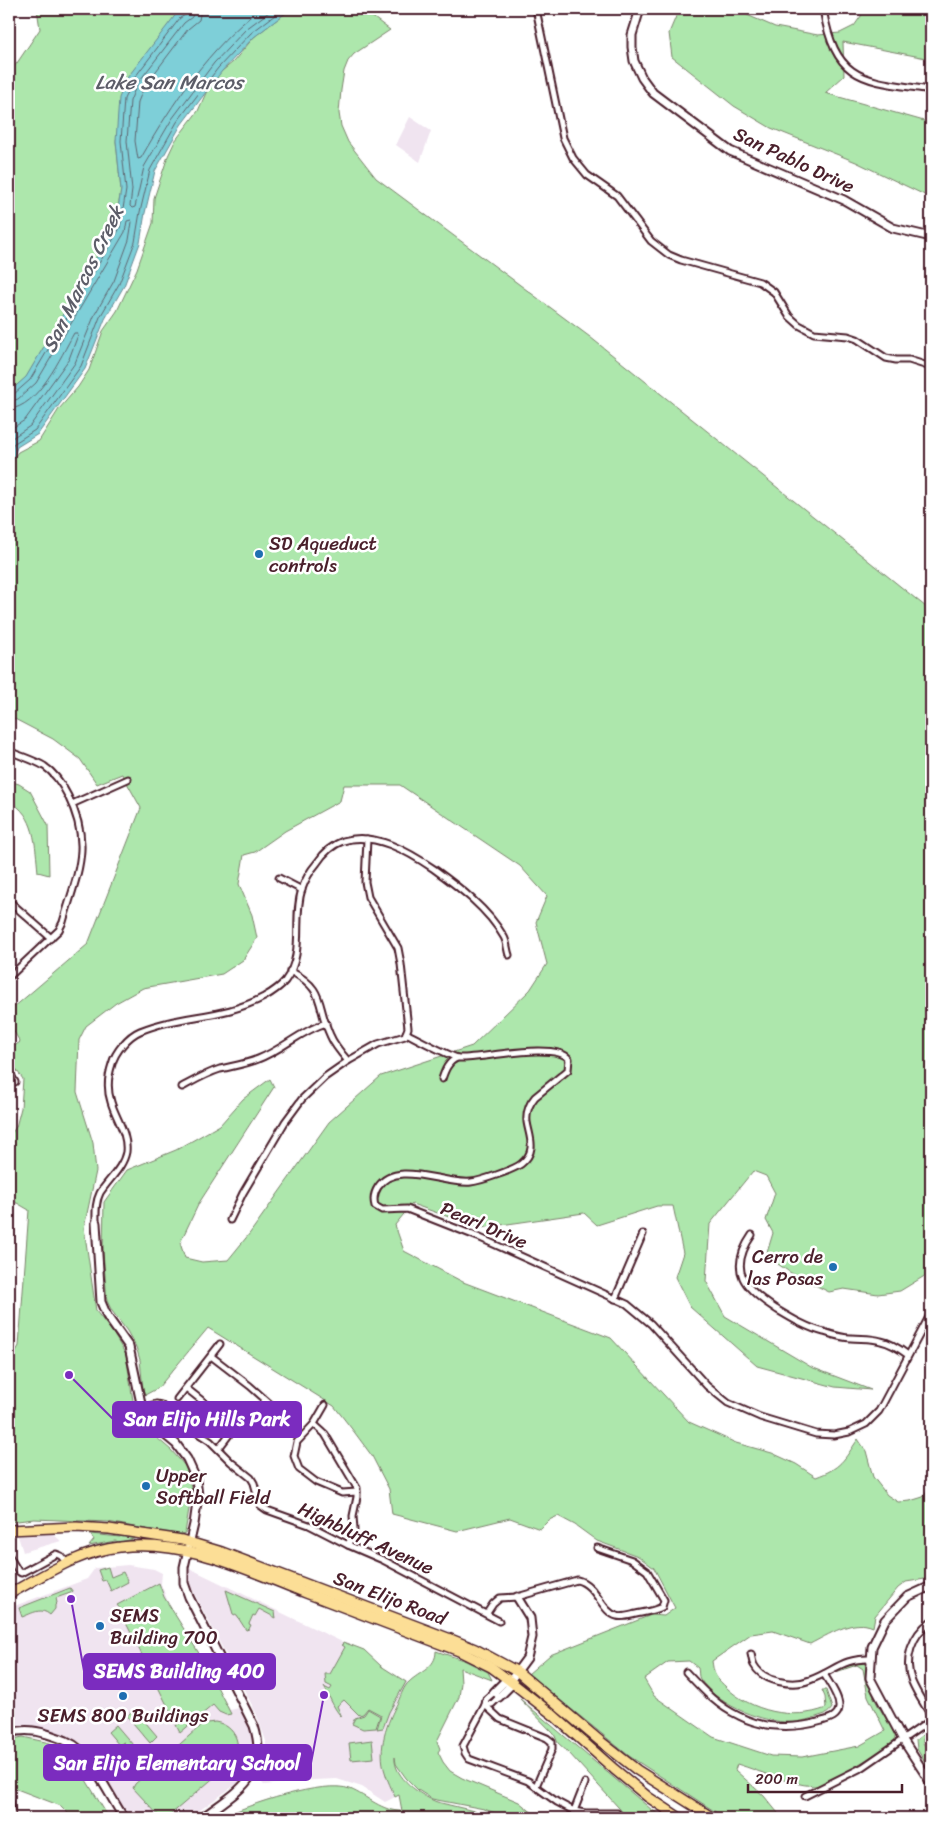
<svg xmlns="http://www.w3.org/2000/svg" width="940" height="1827" viewBox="0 0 940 1827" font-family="Sriracha,sans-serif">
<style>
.built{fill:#f0e4f0}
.green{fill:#ade7ac;stroke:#7c836c}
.water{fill:#7ecfd8;stroke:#698993}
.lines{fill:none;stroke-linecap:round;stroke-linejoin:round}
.shore{stroke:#5f6570;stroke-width:1}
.minor-casing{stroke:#4a1f2b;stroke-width:9}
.tertiary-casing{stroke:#4a1f2b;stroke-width:11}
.secondary-casing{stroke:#4a1f2b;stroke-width:11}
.primary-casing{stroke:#4a1f2b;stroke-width:12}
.minor{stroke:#fff;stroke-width:5}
.tertiary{stroke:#fff;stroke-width:7}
.secondary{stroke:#fff;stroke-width:8}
.primary{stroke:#fcde96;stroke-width:9}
.poi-dot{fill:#1f6fb2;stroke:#fff;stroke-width:2}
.labels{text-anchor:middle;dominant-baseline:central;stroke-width:5;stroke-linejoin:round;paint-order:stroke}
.street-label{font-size:19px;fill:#4a1f2b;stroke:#fff}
.poi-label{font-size:19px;fill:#4a1f2b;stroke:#fff;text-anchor:start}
.water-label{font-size:20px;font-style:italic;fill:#5c5d68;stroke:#fff}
.leader{fill:none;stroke:#7b2cbf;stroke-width:2}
.callout-dot{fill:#7b2cbf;stroke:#fff;stroke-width:2}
.callout{fill:#7b2cbf;stroke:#7b2cbf;stroke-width:2}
.callout-label{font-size:20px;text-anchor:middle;font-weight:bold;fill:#fff}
</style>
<rect width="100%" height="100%" fill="#fff"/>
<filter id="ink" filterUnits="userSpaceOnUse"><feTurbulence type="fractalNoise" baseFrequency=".02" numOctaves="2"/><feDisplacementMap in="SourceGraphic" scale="10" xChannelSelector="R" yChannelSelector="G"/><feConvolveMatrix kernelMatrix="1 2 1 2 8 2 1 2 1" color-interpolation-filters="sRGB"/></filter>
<g filter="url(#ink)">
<g class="built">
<polygon points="410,117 431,131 420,162 396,145"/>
<polygon points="53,1534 61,1541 23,1552 18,1536"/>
<polygon points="128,1565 154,1569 162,1573 161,1584 170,1607 230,1710 239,1708 250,1729 254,1746 252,1760 248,1772 242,1780 189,1818 131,1818 124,1813 94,1761 81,1744 48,1729 27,1725 9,1728 9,1608 87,1579 95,1568"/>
<polygon points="187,1567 371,1656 378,1665 408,1682 394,1707 385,1729 382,1751 384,1770 395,1797 385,1802 362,1787 337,1779 314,1780 264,1785 256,1777 264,1761 266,1741 256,1713 191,1587"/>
</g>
<g class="green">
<polygon points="37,9 188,9 177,13 116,141 121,190 115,226 26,378 9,392 9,72 17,63 40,29"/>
<path d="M291 9H362L390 30 354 54 348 61 344 71 341 90 339 113 341 126 348 142 376 178 590 337 931 611V1272L900 1291 878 1294 844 1289 829 1292 791 1273 766 1256 773 1233 766 1220 775 1193 766 1176 753 1171 710 1224 706 1281 725 1316 811 1367 871 1390 835 1387 757 1366 690 1307 675 1277 683 1253 673 1206H657L597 1225 584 1213 480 1228 412 1204 395 1225 404 1251 463 1282 611 1338 689 1422 736 1443 772 1453 796 1464 816 1477C841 1468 844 1460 858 1439L866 1451 873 1477 887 1495 898 1502 910 1501 923 1497 931 1483V1578L906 1582 898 1588 875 1616 873 1627C853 1618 828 1635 810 1644L773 1631 751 1634 712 1661C713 1666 713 1672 716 1676 718 1680 723 1684 726 1687 750 1711 794 1721 826 1708L825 1697 822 1690H826L832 1708C828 1714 825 1714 819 1716 808 1720 796 1723 785 1722 755 1720 717 1704 700 1679 698 1676 699 1672 698 1668L689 1661 668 1662 644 1679 654 1696 713 1737 771 1756 802 1757 859 1746 885 1731 868 1696 863 1669 857 1665 836 1672C843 1666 855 1657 864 1663 868 1667 868 1679 870 1685 874 1703 886 1718 896 1733L894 1742C882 1750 825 1787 814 1786 787 1784 763 1772 737 1764L735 1770 764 1796 782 1818H725L629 1756 528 1674 550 1655 651 1615 664 1616 675 1608 654 1568 638 1556 597 1541 575 1525 558 1516 549 1520 540 1529 510 1518 457 1531 392 1514 389 1489 372 1456 355 1433 334 1406 208 1328 158 1388 145 1395 143 1389 140 1360 136 1347 127 1331 112 1311 107 1301 103 1251 104 1202 127 1170 176 1150 220 1125 243 1099 270 1079 274 1087 199 1203 180 1243 185 1258 202 1262 228 1260 250 1233 329 1122 381 1076 472 1046 530 990 547 964 536 922 547 896 520 866 400 785H344L340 801 285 831 255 852 244 855 239 884 252 915 257 938 243 960 222 974 143 988 116 1003 86 1026 79 1040 77 1092 93 1143 96 1171 84 1228 96 1311 113 1333 126 1355 135 1414 150 1432 171 1450 186 1467 192 1491 185 1533 177 1535 108 1522 34 1519 9 1522V1359L11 1360 19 1346 29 1210 17 1203 9 1202V1137L16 1127 21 1108 23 1079 9 1060V1050L20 1042 9 1023 13 1008 88 944 141 808 122 774 97 784 80 759 53 739 9 716V472L11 469 9 464 18 452 39 441 59 409 78 387 89 370 103 331 117 311 137 269 153 223 154 198 168 156 175 141 198 111 209 86 216 76 233 62 254 37Z"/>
<polygon points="690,9 733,9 775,27 818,35 840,33 854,26 866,9 931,9 931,59 843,42 844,76 825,93 931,123 931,198 856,162 771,128 734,106 672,57 669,33 677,14"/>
<path d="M9 781 19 784 30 791 48 825 49 875 38 872C35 845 36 815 9 801Z"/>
<polygon points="90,1534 120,1537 122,1534 138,1538 120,1542 115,1541 89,1546 94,1540"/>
<polygon points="108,1567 111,1577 123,1572 128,1582 111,1591 106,1580 102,1581 98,1570"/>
<polygon points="159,1583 164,1597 205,1663 231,1714 226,1715 219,1712 213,1705 180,1733 176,1725 184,1720 178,1710 172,1713 170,1711 120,1611 121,1610 117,1605"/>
<path d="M70 1588 73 1592 56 1598 57 1603 55 1605V1609L50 1615C41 1607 33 1613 22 1617L19 1608Z"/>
<polygon points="226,1590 275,1612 276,1618 259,1609 255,1616 253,1615 249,1624 251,1625 249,1629 246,1630 237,1616 233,1614"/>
<path d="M343 1642 364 1650 381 1666 406 1682 389 1712 383 1728 377 1729 381 1715 368 1708 363 1714 359 1715 344 1700 337 1706 342 1717C334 1710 330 1697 324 1687L330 1690 332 1687 326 1684 325 1674H330L345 1647 342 1645Z"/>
<path d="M436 1651 466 1661 488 1672 492 1680 460 1668 461 1683 459 1697 437 1741 440 1749 438 1752 443 1762 450 1771 462 1778 519 1802 539 1818H510L484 1809 432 1799 418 1790 406 1778 396 1764 395 1757C393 1777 421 1796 437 1802L503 1818H221C246 1805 324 1779 350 1789 367 1796 383 1812 402 1811L399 1795 395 1797C392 1789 387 1780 385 1772 377 1749 387 1722 398 1702 401 1695 404 1686 409 1682 419 1672 436 1668 436 1651Z"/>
<polygon points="519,1698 652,1810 666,1818 628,1818 569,1753 558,1743 554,1734"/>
<polygon points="134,1709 157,1736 150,1743 127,1716"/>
<polygon points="368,1709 380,1716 376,1728 363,1729 352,1724 355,1718 364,1715"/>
<path d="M215 1722C236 1725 245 1748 230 1764L170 1815 161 1818 133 1788 135 1784 198 1728 207 1723Z"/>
<polygon points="116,1725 139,1752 131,1759 120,1745 124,1742 119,1745 108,1732"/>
<polygon points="931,1728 931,1734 929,1733 923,1739 923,1743 931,1754 931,1772 917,1749 916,1740"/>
<polygon points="23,1737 50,1743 71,1755 109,1818 69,1818 67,1812 61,1806 14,1788 9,1768 9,1740"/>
<polygon points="372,1740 374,1758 351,1760 349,1743"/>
</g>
<polygon class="water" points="188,9 291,9 254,37 222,71 181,125 155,171 145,213 140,243 124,286 105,319 85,369 38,434 17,447 9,472 9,392 26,377 115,226 121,190 116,141 119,98 127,78 177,13"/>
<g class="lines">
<g class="shore">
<polyline points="194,9 192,17 184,23 137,84 130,101 127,141 132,190 130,206 132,208 135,207 144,167 172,119 214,63 246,29 273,9"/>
<path d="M201 9 199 20 188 29 144 87 138 102 135 141 138 159 141 158C173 102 209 48 260 9"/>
<polyline points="9,395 14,394 30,380 120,228 126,190 121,141 124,99 132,81 180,18 187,14 188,9"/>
<polyline points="9,402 18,399 36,383 125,232 127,221 131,220 132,222 129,240 114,281 95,314 75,363 30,426 9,440"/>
<path d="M9 409C38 408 61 356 74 333H77L78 335 69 359 25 420 9 430"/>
<polyline points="9,457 13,444 35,430 81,366 100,317 119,284 135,242 140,212 150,170 177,122 218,68 251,33 283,9"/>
</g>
<g class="minor-casing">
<g id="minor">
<polyline points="536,9 563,138 573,158 587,175 617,196 651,241 669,255 681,260 760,282 774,292 789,316 799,325 814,333 848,336 857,339 886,358 896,360 909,360 931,367"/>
<path d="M823 9C836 84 865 80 931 90"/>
<path d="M9 751C20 756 34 760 44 766 55 773 62 784 68 796 93 846 77 873 63 922L59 930 9 977"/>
<polyline points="72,804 128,779"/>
<polyline points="279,878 302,890"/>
<polyline points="9,901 51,938"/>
<path d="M290 971C326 989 316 1004 330 1035 334 1045 341 1053 348 1061"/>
<path d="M406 1033C414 1037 453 1058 459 1058 481 1059 556 1041 569 1059L568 1070 535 1097C529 1104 526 1112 527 1122 529 1136 538 1151 521 1164 513 1170 481 1181 471 1182 444 1185 396 1159 378 1187 374 1193 373 1199 375 1206L382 1210 407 1209 478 1237 627 1304 651 1324 707 1386 728 1403 760 1417 816 1434 834 1435 849 1432 866 1424 879 1411 931 1313"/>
<polyline points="9,1072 15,1082"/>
<path d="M442 1079C445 1070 448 1062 457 1058"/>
<path d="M182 1087C195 1080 207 1073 220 1069 233 1066 246 1064 258 1059 282 1050 300 1031 326 1023"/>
<polyline points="230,1220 243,1193 285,1122 302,1099 325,1077 348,1061 378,1044 405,1036 408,1028 401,964 398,948 368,897 365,882 367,839"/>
<path d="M96 1223C96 1213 95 1203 100 1193 108 1180 123 1168 126 1152 128 1133 116 1119 111 1102 107 1090 108 1076 112 1064 115 1052 128 1036 140 1031 181 1014 223 1019 264 997 271 993 280 987 285 981 306 953 292 919 302 889 305 880 311 870 317 863 323 854 332 845 343 841 374 831 409 852 434 869 459 887 488 909 504 937 507 942 507 950 509 955"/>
<path d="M752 1235C727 1271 745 1289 776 1309 791 1318 807 1328 824 1332 833 1335 842 1338 851 1338 861 1339 871 1338 881 1341 891 1343 900 1349 908 1355"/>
<polyline points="615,1299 643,1234"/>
<polyline points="211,1356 250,1386 277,1410"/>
<polyline points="186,1388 235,1427"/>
<polyline points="177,1399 220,1344"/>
<polyline points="325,1405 314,1424 297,1442 294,1456 299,1469 316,1482 342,1493 357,1492"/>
<polyline points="142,1408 156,1404 161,1405 179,1421 210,1441 231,1462 251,1478 254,1483 260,1505 267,1510 309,1525 348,1545 383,1560 499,1621"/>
<polyline points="314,1424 325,1434 357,1488 357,1497 353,1516 354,1530 348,1545"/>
<polyline points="219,1448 235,1427 252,1417 265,1400"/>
<polyline points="9,1556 18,1571 21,1573 56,1554 61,1556 67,1563"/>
<path d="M487 1613 493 1604 500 1598 517 1597 577 1580C596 1584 602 1613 617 1616 622 1618 631 1615 636 1614 646 1612 654 1611 662 1607L664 1600 647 1571 632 1560 597 1548"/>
<path d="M931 1621C912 1635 903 1659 912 1682 917 1694 925 1705 931 1716"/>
<path d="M751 1654C752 1657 752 1662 754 1665 763 1682 793 1687 810 1680 835 1671 842 1658 871 1659"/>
<path d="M686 1672C702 1689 717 1706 739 1716 764 1729 795 1729 822 1721 829 1719 838 1717 839 1708 840 1697 829 1683 824 1674"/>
<polyline points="485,1705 492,1704 499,1697 494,1692 486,1699 485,1705 463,1746 465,1753 469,1759 528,1781 557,1802 574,1811 585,1813 617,1813"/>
<polyline points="485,1705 500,1719 547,1738 552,1742 552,1749 536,1786"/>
<polyline points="805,1796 863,1767 931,1720"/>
<polyline points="574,1811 585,1783"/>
</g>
</g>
<g class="tertiary-casing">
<g id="tertiary">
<polyline points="640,9 632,35 632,47 634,61 642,78 653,93 730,151 844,200 893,228 931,237"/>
<path d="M96 1223 101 1302 107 1316 129 1347 142 1408 153 1425 176 1444 187 1459 196 1479 198 1496 194 1524 184 1567V1583L189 1597 254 1726C270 1777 237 1791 202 1818"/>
<polyline points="931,1586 907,1597 885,1620 872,1647 870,1678 903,1740 931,1783"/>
<polyline points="494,1692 503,1683 510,1681"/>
<polyline points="499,1697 509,1687 510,1681 527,1658 532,1637 530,1618 517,1597"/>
<path d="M9 1733C22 1729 35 1730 47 1734 59 1738 70 1741 79 1749 94 1763 112 1800 124 1818"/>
</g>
</g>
<g class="secondary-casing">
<polyline id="secondary" points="9,1801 11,1818"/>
</g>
<g class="primary-casing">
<g id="primary">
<polyline points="9,1530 76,1527 109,1529 182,1540 222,1552 448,1638 475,1649 518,1672 600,1741 637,1770 713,1818"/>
<path d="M9 1594C44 1575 80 1551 120 1547 185 1539 247 1570 306 1593 357 1612 408 1632 459 1651L491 1667 510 1681 552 1714 614 1769 648 1797 680 1818"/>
</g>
</g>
<use href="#minor" class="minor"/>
<use href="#tertiary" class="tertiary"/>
<use href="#secondary" class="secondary"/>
<use href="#primary" class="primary"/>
</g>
</g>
<g class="poi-dot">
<circle cx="259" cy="554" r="5"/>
<circle cx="833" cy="1267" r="5"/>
<circle cx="146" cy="1486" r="5"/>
<circle cx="100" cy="1626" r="5"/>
<circle cx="123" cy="1696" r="5"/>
</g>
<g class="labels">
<g class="street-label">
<text transform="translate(794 160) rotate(25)">San Pablo Drive</text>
<text transform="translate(484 1225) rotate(23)">Pearl Drive</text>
<text transform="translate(366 1538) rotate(25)">Highbluff Avenue</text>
<text transform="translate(390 1598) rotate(21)">San Elijo Road</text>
</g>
<g class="poi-label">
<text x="269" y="543">SD Aqueduct<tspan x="269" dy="22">controls</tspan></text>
<text x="823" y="1256" text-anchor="end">Cerro de<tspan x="823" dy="22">las Posas</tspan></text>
<text x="156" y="1475">Upper<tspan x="156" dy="22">Softball Field</tspan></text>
<text x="110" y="1615">SEMS<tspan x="110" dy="22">Building 700</tspan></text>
<text x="123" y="1715" text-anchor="middle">SEMS 800 Buildings</text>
</g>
<g class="water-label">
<text x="169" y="82">Lake San Marcos</text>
<text transform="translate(83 279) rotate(-64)">San Marcos Creek</text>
</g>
</g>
<path class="leader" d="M69 1375L113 1419M71 1599L84 1671M324 1695L311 1763"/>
<g class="callout-dot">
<circle cx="69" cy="1375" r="5"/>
<circle cx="71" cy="1599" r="5"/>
<circle cx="324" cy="1695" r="5"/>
</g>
<g class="callout">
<rect x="113" y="1402" width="188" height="35" rx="5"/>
<rect x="84" y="1654" width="191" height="35" rx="5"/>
<rect x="44" y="1745" width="267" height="35" rx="5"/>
</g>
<g class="callout-label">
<text x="207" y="1426">San Elijo Hills Park</text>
<text x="179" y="1678">SEMS Building 400</text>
<text x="177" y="1770">San Elijo Elementary School</text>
</g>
<rect width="940" height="1827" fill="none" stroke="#fff" stroke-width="30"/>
<rect x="15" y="15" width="910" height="1797" fill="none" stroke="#4a1f2b" stroke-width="2" filter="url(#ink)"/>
<path d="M748 1784v8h154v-8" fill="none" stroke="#4a1f2b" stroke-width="2.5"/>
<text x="755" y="1784" font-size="15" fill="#4a1f2b" stroke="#ffffff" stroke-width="4" paint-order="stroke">200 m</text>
</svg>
